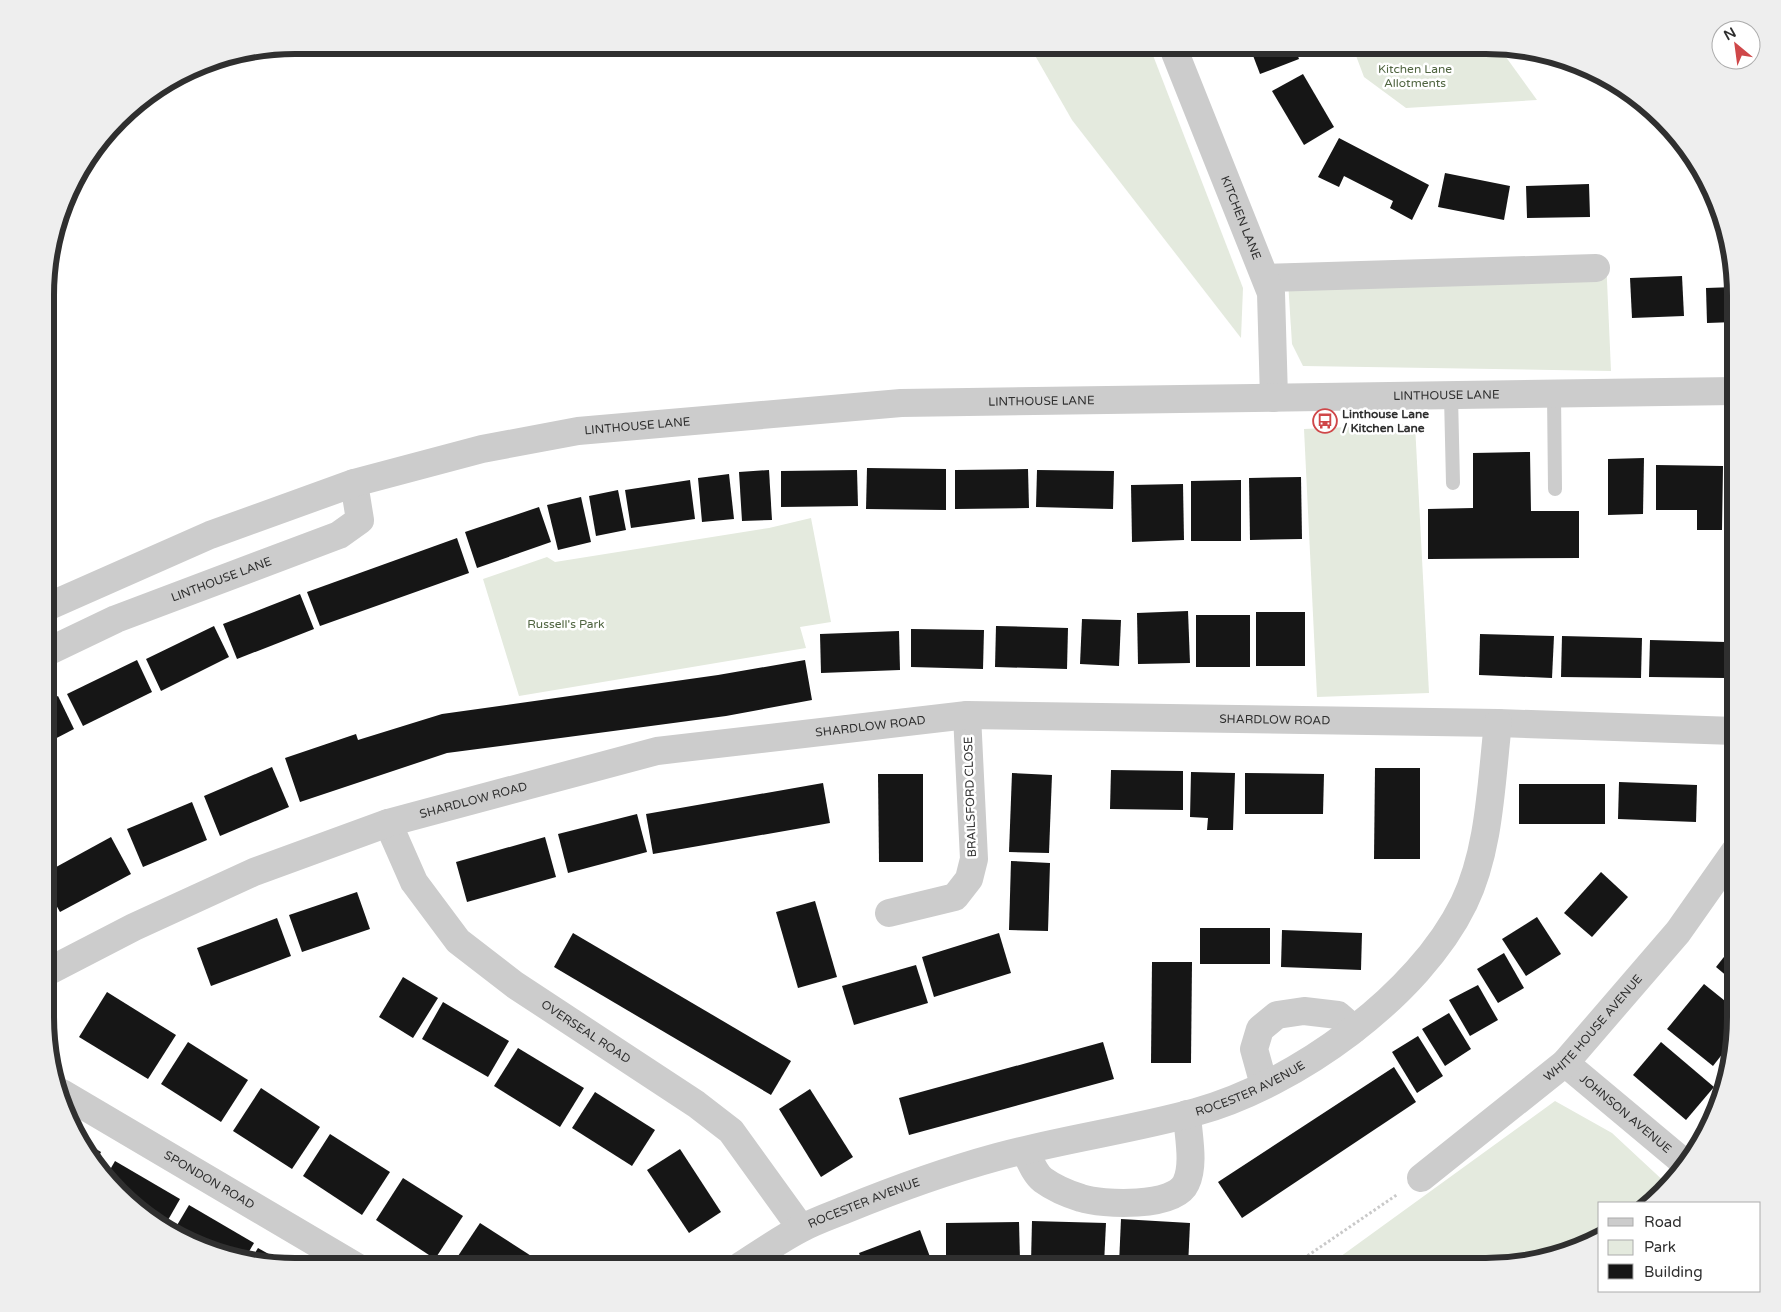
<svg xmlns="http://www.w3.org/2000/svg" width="1781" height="1312" viewBox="0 0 1781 1312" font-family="'Varela Round',sans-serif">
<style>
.green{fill:#e4eade}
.building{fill:#161616}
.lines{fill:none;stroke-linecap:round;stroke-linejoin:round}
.path{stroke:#c9c9c9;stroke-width:3;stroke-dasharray:2.5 2.5;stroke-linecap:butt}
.service{stroke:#ccc;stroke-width:14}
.minor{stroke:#ccc;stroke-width:28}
.tertiary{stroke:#ccc;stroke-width:28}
.labels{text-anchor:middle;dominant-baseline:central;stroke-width:5;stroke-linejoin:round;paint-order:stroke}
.park-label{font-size:12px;fill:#506541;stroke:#fff}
.street-label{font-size:12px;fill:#2f2f2f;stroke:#fff}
.poi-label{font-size:12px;font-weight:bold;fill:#2f2f2f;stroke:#fff;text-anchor:start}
.rim{fill:none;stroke:#2f2f2f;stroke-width:6}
</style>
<rect width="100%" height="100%" fill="#fff"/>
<g class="green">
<polygon points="1029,45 1149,45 1243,288 1241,338 1072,120"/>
<polygon points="1352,45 1498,46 1537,100 1406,108 1364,77"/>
<polygon points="1606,258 1611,371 1303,366 1292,344 1287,266"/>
<polygon points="1415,424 1429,693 1317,697 1304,429"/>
<polygon points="811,518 831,622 800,627 806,648 519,696 483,579 547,557 555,562 769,528"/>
<path d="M1555 1101 1612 1133 1669 1186 1653 1203H1600V1239C1537 1278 1400 1267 1326 1267Z"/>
</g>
<g class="building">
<polygon points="1249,45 1294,45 1299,59 1260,74"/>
<polygon points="1303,74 1334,127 1304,145 1272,91"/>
<polygon points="1659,117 1684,142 1679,146"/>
<polygon points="1339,138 1429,185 1412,220 1390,208 1393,201 1344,176 1339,187 1318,177"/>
<polygon points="1445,173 1510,186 1504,220 1438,207"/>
<polygon points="1589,184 1590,217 1527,218 1526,186"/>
<polygon points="1682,276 1684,316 1632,318 1630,278"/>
<polygon points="1735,287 1735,322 1707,323 1706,288"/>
<polygon points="1530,452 1531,511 1579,511 1579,558 1428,559 1428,509 1473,508 1473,453"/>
<polygon points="1644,458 1643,514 1608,515 1608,459"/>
<polygon points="1656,465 1723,466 1722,530 1697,530 1697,510 1656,510"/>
<polygon points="867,468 946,469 946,510 866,509"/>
<polygon points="1028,469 1029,508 955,509 955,470"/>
<polygon points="769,470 772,520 742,521 739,472"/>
<polygon points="857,470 858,506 781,507 781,471"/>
<polygon points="1037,470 1114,471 1113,509 1036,507"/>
<polygon points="729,474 734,519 702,522 698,478"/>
<polygon points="1301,477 1302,539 1250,540 1249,478"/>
<polygon points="690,480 695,519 631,528 625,490"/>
<polygon points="1241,480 1241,541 1191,541 1191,481"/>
<polygon points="1183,484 1184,540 1132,542 1131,485"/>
<polygon points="618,490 626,530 596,536 589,496"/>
<polygon points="581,497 591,542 558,550 547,505"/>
<polygon points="539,507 551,542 477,568 465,532"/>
<polygon points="457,538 469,573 320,626 307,592"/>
<polygon points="300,594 314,629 237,659 223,624"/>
<polygon points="1188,611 1190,663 1138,664 1137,613"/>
<rect x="1256" y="612" width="49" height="54"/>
<rect x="1196" y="615" width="54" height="52"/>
<polygon points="1082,619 1121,620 1119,666 1080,664"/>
<polygon points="214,626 229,657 161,691 146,659"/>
<polygon points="996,626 1068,628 1067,669 995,667"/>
<polygon points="911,629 984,630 983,669 911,667"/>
<polygon points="899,631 900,670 821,673 820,634"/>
<polygon points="1480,634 1554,636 1552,678 1479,675"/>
<polygon points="1562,636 1642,638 1641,678 1561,677"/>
<polygon points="1650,640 1726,642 1725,678 1649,677"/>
<polygon points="137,660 152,692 83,726 67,694"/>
<polygon points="805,660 812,700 726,716 447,753 300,802 285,758 356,734 358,740 442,714 718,675"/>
<polygon points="58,696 74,729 47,743 47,701"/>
<polygon points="272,767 289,807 220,836 204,796"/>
<polygon points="1375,768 1420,768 1420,859 1374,859"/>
<polygon points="1111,770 1183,771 1183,810 1110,809"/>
<polygon points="1191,772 1235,773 1233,830 1207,830 1208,818 1190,817"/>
<polygon points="1012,773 1052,775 1049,853 1009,852"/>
<polygon points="1245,773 1324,774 1323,814 1245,814"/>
<polygon points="878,774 923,774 923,862 879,862"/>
<polygon points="1619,782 1697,785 1696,822 1618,819"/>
<polygon points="823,783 830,823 653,854 646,814"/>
<rect x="1519" y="784" width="86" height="40"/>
<polygon points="192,802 207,840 143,867 127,829"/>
<polygon points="637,814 647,852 568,873 558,834"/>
<polygon points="111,837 131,874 60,912 47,889 47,872"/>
<polygon points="545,837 556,877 467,902 456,862"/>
<polygon points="1011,861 1050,863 1048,931 1009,930"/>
<polygon points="1601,872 1628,897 1592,937 1564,913"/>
<polygon points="357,892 370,929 302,952 289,915"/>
<polygon points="815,901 837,977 798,988 776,912"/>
<polygon points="1537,917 1561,954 1526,976 1502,939"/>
<polygon points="277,918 291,956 211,986 197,948"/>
<rect x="1200" y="928" width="70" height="36"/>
<polygon points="1282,930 1362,933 1361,970 1281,967"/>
<polygon points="573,933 791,1061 771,1095 554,967"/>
<polygon points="999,933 1011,973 934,997 922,957"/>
<polygon points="1735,943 1735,983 1716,967"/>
<polygon points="1504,953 1524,988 1498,1003 1477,969"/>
<polygon points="1152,962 1192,962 1191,1063 1151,1063"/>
<polygon points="916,965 928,1003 854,1025 842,986"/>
<polygon points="403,977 438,998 413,1038 379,1017"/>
<polygon points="1704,984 1735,1009 1734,1039 1713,1066 1667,1029"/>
<polygon points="1478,985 1498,1020 1470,1036 1449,1000"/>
<polygon points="107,992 176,1035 148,1079 79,1037"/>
<polygon points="443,1002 509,1041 488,1077 422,1039"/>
<polygon points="1449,1013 1471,1049 1445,1066 1422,1029"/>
<polygon points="1418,1036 1443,1076 1417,1093 1392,1052"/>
<polygon points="188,1042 248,1080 221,1122 161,1084"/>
<polygon points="1103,1042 1114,1079 909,1135 899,1098"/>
<polygon points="1661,1042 1714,1087 1686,1120 1633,1075"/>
<polygon points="518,1048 584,1088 560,1127 494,1086"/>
<polygon points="1394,1067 1416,1102 1242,1218 1218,1182"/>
<polygon points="261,1088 320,1127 292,1169 233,1131"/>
<polygon points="810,1089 853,1157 821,1177 779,1109"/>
<polygon points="595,1092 655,1130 632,1166 572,1128"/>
<polygon points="330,1134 390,1172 362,1215 303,1176"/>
<polygon points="77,1138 101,1152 96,1162 78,1142"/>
<polygon points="680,1149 721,1212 689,1233 647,1170"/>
<polygon points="115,1161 180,1199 164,1227 142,1215 107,1175"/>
<polygon points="403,1178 463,1216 435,1259 376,1220"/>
<polygon points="189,1205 254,1243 244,1260 214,1254 173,1232"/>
<polygon points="1121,1219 1190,1223 1188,1267 1119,1264"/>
<polygon points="1032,1221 1106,1223 1104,1264 1031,1262"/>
<polygon points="1019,1222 1020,1260 946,1261 946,1223"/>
<polygon points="480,1223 539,1261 535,1267 452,1265"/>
<polygon points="920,1230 933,1265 864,1267 859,1253"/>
<polygon points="258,1248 290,1266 250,1261"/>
<polygon points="839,1257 844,1267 821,1267"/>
</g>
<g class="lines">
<polyline class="path" points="1291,1267 1398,1194"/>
<g class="service">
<polyline points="1554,394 1555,489"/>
<polyline points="1451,396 1453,483"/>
</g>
<g class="minor">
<polyline points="1266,278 1596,268"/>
<path id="s1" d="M47 652 116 619 339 535 360 520 354 483"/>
<path id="s2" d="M388 823 414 882 458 941 515 985 696 1104 731 1131 801 1228"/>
<polyline points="889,913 955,897 969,879 974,859 967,715"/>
<path id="s3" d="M47 972 134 927 254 872 388 823 657 751 967 715 1498 723 1735 731"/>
<path id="s4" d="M1565 1063 1687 1165"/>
<polyline points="1264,1085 1254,1049 1260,1029 1277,1015 1304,1011 1338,1015 1354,1029"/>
<path id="s5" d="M62 1093 357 1267"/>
<path d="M1025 1151C1029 1159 1035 1174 1043 1180 1054 1188 1068 1194 1081 1198 1102 1205 1175 1208 1186 1183 1195 1164 1188 1135 1187 1114"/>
<path id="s6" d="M1421 1178 1565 1063 1678 932 1735 851"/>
<path id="s7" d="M739 1267C759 1254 779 1240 800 1229 815 1221 832 1215 847 1209 896 1189 946 1171 997 1157 1063 1139 1131 1130 1196 1112 1295 1085 1419 996 1464 903 1490 849 1491 783 1498 723"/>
</g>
<g class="tertiary">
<path id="s8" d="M1172 45 1271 293 1274 398"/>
<path id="s9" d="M47 607 210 535 354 483 482 449 578 431 901 403 1735 391"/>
</g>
</g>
<defs>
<g id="bus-ring" transform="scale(1.25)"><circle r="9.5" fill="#fff" stroke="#cf4749" stroke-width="1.5"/><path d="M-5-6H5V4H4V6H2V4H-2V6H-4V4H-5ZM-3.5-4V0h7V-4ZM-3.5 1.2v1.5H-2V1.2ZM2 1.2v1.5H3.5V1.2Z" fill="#cf4749"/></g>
</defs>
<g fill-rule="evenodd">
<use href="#bus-ring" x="1325" y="421"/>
</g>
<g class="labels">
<g class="park-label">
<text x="1415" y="69">Kitchen Lane<tspan x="1415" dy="14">Allotments</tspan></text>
<text x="566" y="624">Russell's Park</text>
</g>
<g class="street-label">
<text stroke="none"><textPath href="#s8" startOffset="186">KITCHEN LANE</textPath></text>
<text stroke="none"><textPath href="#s9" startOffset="1431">LINTHOUSE LANE</textPath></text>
<text stroke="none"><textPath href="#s9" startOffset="1026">LINTHOUSE LANE</textPath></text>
<text stroke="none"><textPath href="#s9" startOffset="621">LINTHOUSE LANE</textPath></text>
<text stroke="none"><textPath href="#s1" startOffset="189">LINTHOUSE LANE</textPath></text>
<text stroke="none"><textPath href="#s3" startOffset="1271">SHARDLOW ROAD</textPath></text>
<text stroke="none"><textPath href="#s3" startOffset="866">SHARDLOW ROAD</textPath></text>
<text transform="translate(970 797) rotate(-92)">BRAILSFORD CLOSE</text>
<text stroke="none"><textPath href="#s3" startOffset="461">SHARDLOW ROAD</textPath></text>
<text stroke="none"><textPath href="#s6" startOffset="229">WHITE HOUSE AVENUE</textPath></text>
<text stroke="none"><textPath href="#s2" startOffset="295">OVERSEAL ROAD</textPath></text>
<text stroke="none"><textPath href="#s7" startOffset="545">ROCESTER AVENUE</textPath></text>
<text stroke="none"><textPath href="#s4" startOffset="79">JOHNSON AVENUE</textPath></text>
<text stroke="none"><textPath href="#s5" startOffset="171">SPONDON ROAD</textPath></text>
<text stroke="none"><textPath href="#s7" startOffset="141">ROCESTER AVENUE</textPath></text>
</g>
<g class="poi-label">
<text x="1342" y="414">Linthouse Lane<tspan x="1342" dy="14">/ Kitchen Lane</tspan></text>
</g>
</g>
<path d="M0 0H1781V1312H0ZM295 54H1486A241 241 0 0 1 1727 295V1017A241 241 0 0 1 1486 1258H295A241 241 0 0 1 54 1017V295A241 241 0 0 1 295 54Z" fill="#eee" fill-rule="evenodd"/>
<path class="rim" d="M295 54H1486A241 241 0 0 1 1727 295V1017A241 241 0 0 1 1486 1258H295A241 241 0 0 1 54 1017V295A241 241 0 0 1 295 54Z"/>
<rect x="1598" y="1202" width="162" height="90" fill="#ffffff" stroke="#acacac"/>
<rect x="1608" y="1218" width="25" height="8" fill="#cccccc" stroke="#acacac"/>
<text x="1644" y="1227" font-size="15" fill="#2f2f2f">Road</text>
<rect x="1608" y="1240" width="25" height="15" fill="#e4eade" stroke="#acacac"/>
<text x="1644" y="1252" font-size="15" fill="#2f2f2f">Park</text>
<rect x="1608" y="1264" width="25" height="15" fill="#161616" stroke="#acacac"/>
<text x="1644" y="1277" font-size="15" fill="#2f2f2f">Building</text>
<g transform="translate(1736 45) rotate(331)"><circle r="24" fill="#ffffff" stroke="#acacac"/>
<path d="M0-4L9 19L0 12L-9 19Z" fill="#cf4749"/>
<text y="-8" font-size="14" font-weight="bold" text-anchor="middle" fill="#2f2f2f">N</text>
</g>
</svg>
